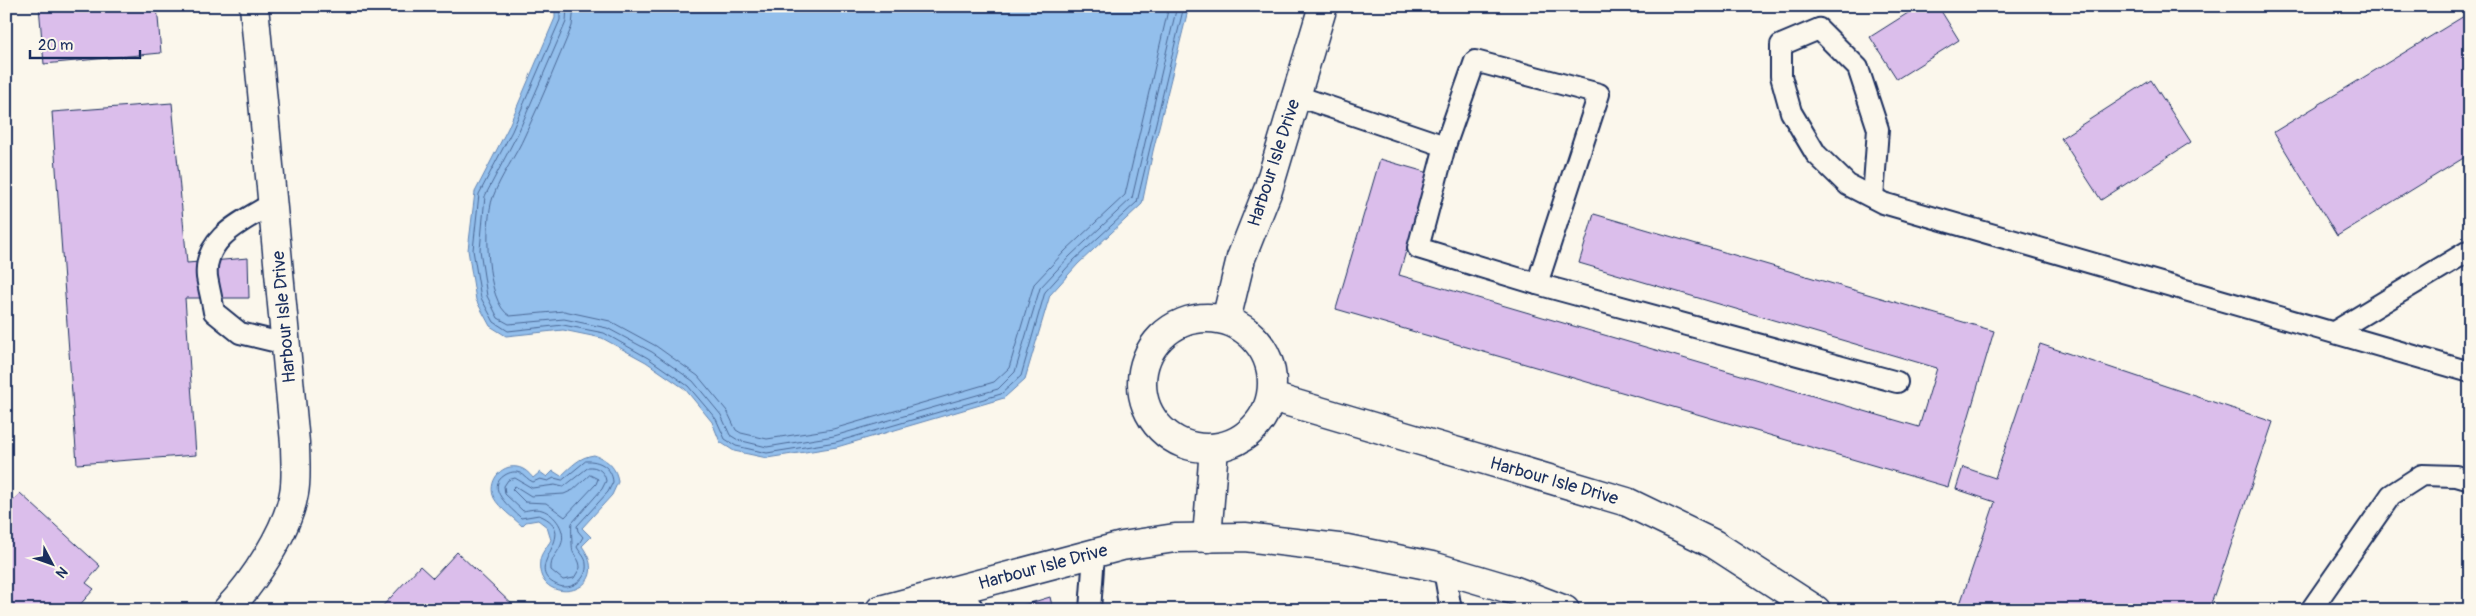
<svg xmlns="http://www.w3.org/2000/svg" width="2476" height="616" viewBox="0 0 2476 616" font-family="Pangolin,sans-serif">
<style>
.water{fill:#93bfec;stroke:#6385b3}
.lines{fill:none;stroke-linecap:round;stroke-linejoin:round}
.shore{stroke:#4b6997;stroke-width:1}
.building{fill:#dbbeeb;stroke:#1b2f5e}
.service-casing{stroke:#1b2f5e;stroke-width:24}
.minor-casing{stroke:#1b2f5e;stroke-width:31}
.service{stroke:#fbf7ec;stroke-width:20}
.minor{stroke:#fbf7ec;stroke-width:28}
.labels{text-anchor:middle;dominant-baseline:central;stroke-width:4;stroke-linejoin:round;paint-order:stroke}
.street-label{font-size:18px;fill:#1b2f5e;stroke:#fbf7ec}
</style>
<rect width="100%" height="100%" fill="#fbf7ec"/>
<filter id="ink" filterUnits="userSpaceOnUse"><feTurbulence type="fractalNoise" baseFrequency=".02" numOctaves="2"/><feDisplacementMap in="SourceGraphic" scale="10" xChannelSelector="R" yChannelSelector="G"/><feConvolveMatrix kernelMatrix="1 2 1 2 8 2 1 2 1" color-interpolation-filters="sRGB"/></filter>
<g filter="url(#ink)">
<g class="water">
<polygon points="555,6 1189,6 1153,151 1142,204 1078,264 1050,295 1025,379 1004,398 837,447 767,458 734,451 720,442 712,422 685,389 646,362 602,338 563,330 506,336 490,326 476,300 468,250 475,192 508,128 555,18"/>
<path d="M594 455C607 459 617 468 618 482L612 495 582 528 591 537 582 546C617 596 533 609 540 560 541 553 547 547 551 540L547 527 538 520 526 522 522 526C514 518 499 508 494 498 487 483 500 464 517 467 524 468 529 473 533 478L540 472 547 477 553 471 561 476C572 466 579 457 594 455Z"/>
</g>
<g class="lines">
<g class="shore">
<polyline points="560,6 560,20 512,131 479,194 473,250 481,298 494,322 508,331 563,325 604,333 648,358 688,386 716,419 725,439 736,446 767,453 836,442 1001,394 1021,376 1045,292 1074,260 1137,202 1184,6"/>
<polyline points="567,6 566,22 518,133 485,196 480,250 487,296 498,318 509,324 564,319 607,328 652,352 693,381 721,415 730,435 738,440 767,447 834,436 998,389 1015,372 1040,288 1070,256 1132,198 1177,6"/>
<path d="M574 6 572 26C557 62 542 99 525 135 516 156 501 175 493 197 484 221 485 302 510 316L564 311 610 321 656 346 698 376 727 411 736 430 741 433 767 439 833 429 994 382 1009 368 1034 284 1065 251 1125 195 1169 6"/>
<path d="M586 461C599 460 612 467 613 482L608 492 577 526 578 531 583 537 577 547C580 553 586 557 586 564 588 579 571 592 557 585 518 567 585 534 539 515L521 518C511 508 484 488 505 475 510 472 515 471 520 473 525 475 528 480 533 482L540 479 548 481 554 478 562 480Z"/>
<path d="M589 467C597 466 605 472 606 481L602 489 572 523C571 526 572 551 573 552 576 558 580 560 580 568L574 578 563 580 551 570C550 558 557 555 561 545 567 531 555 514 542 510 536 508 529 510 523 511L505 494 504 486 508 480 515 478 532 488 555 485 563 487Z"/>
<polygon points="590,475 598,479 596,484 565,517 546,503 525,502 512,489 515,486 531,496 564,494 573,490"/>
</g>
</g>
<g class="building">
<polygon points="39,6 157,6 161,53 44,64"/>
<polygon points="1919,6 1938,6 1959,40 1897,79 1870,37"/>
<polygon points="2469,13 2470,154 2337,236 2274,132"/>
<polygon points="2151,80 2191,142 2101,200 2061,138"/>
<polygon points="172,103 187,263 248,258 249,298 185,298 196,455 77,464 52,112"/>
<polygon points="1380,159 1429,173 1399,275 1919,427 1937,368 1579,263 1594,214 1994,331 1948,487 1336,309"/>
<polygon points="2040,344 2273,422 2209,610 1958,610 1995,502 1956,489 1963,467 1995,478"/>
<polygon points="20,493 100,566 86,583 94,589 77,608 78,610 6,610 6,508"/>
<polygon points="457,552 518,610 379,610 420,566 433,578"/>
<polygon points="1050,597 1053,610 1017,610 1017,607"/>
</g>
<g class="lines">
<g class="service-casing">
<g id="service">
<polyline points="1297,96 1445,146 1475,61 1599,94 1537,284 1897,382"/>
<polyline points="1445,146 1418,248 1537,284"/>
<polyline points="1873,198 1878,129 1858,68 1819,29 1781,45 1781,76 1791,112 1816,154 1848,185 1883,203 2470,372"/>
<path d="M273 203C244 221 203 237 207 277 209 289 212 300 214 312L240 333 286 344"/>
<polyline points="2334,332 2470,250"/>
<polyline points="1444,570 1451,610"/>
<polyline points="959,589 974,610"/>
<polyline points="1090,610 1094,554"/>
<polyline points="2311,610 2391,495 2422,475 2456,476 2470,480"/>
</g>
</g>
<g class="minor-casing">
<g id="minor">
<circle cx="1207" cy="383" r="65"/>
<polyline points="1226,320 1241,258 1268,190 1323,6"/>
<polyline points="1272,397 1627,502 1714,544 1816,610"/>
<polyline points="1207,538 1214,448"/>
<path d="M227 610C253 583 288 530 294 493 297 478 295 459 295 443L254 6"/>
<polyline points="880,610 1122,546 1175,538 1245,537 1347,549 1432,566 1513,590 1565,610"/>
</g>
</g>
<use href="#service" class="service"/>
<use href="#minor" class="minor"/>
</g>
</g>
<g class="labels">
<g class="street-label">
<text transform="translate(1274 163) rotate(-72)">Harbour Isle Drive</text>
<text transform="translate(284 317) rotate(-95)">Harbour Isle Drive</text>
<text transform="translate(1554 481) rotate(16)">Harbour Isle Drive</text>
<text transform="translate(1043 567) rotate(-15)">Harbour Isle Drive</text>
</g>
</g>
<rect width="2476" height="616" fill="none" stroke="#fbf7ec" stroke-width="25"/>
<rect x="12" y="12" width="2451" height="591" fill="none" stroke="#1b2f5e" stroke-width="2" filter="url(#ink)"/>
<g transform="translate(52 564) rotate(131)" stroke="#fbf7ec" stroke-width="4" paint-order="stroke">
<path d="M0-4L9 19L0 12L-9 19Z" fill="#1b2f5e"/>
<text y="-8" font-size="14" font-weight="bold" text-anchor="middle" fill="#1b2f5e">N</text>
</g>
<path d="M30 50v8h110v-8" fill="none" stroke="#1b2f5e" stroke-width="2.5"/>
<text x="38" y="50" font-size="15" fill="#1b2f5e" stroke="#fbf7ec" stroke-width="4" paint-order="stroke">20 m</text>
</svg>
